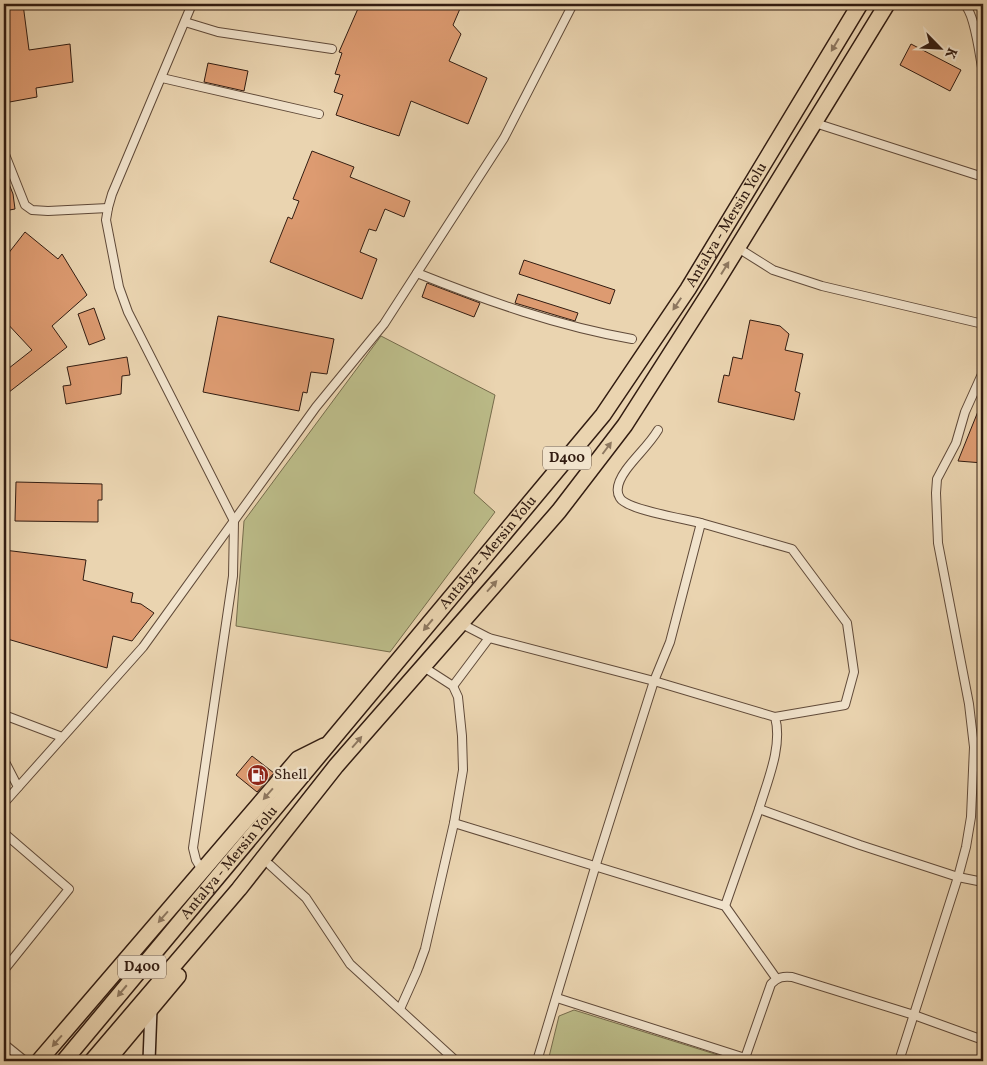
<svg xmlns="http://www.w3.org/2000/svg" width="987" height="1065" viewBox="0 0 987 1065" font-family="Vollkorn,serif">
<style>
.green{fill:#bb8;stroke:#766c4c}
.building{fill:#dd9b71;stroke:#321c11}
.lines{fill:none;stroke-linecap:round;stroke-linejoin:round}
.street-casing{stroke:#604a39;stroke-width:10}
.secondary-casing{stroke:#321c11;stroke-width:14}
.highway-casing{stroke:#321c11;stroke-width:18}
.street{stroke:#f1e3cc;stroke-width:8}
.secondary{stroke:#f1e3cc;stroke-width:11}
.highway{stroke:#ead4b0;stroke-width:15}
.oneway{fill:#8e7860}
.labels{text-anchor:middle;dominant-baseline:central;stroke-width:4.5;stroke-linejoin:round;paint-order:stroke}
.shield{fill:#f1e3cc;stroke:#6b5849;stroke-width:1}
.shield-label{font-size:14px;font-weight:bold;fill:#321c11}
.street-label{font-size:15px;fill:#321c11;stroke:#f1e3cc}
.poi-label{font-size:15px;fill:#321c11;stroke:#f1e3cc;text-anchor:start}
</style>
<rect width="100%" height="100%" fill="#ead4b0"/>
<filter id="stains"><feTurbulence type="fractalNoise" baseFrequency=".004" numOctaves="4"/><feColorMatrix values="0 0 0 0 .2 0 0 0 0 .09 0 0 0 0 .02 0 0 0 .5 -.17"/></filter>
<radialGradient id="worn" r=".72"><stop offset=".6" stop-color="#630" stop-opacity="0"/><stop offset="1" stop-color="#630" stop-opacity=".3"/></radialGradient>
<g class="green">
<polygon points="381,336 495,395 474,493 495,512 390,652 236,626 244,521"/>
<polygon points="574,1010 718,1055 730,1061 548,1061 559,1016"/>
</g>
<g class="building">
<polygon points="4,4 23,4 29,50 70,44 73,82 36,88 37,97 4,103"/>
<polygon points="360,4 462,4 453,25 461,34 449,61 487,78 468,124 411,101 399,136 336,115 343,95 334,92 340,75 335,74 342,53 339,52"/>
<polygon points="911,44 961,70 950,91 900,65"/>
<polygon points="208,63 248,71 244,91 204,82"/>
<polygon points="312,151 354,167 350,177 410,201 404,217 385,209 376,231 369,229 360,252 377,259 362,299 270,262 288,217 292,219 299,201 293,199"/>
<polygon points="4,171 13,194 15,209 4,211"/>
<polygon points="25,232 58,259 62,254 87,295 52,326 67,347 4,396 4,372 32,350 4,320 4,259"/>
<polygon points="524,260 615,290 610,304 519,274"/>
<polygon points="427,283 480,303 474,317 422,297"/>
<polygon points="518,294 578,313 575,321 515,303"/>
<polygon points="94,308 105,339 89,345 78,314"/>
<polygon points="218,316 334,339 327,374 311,372 307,393 303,392 299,411 203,392"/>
<polygon points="750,320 780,326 789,334 785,350 803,354 795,391 800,393 794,420 718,402 724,375 729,376 733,357 742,359"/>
<polygon points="127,357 130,375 122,376 121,394 66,404 63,386 71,385 67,367"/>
<polygon points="983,399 983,463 958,461"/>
<polygon points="16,482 102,484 102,500 98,500 98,522 15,521"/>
<polygon points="4,550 86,560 83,580 133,593 131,602 141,604 154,613 132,641 113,636 107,668 4,638"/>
<polygon points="252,756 274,773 257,792 236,775"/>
</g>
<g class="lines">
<g class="street-casing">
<g id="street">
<polyline points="192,4 112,194 108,208 106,220 119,287 128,312 234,521 233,576 193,848 196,860 202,870"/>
<path d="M963 4C975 10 980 59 983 73"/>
<polyline points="185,22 218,32 332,49"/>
<polyline points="162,78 319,114"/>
<polyline points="815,123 983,177"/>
<polyline points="4,152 25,205 32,210 48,211 108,208"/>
<polyline points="738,248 773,270 822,286 983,324"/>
<path d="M417 273C487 301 558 326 632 339"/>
<path d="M658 430C649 445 636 456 626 470 621 477 614 489 620 498 627 510 686 519 701 523"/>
<path d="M460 623 489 638 654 681 775 717C783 746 767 782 759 809L860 845 958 877 983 882"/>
<polyline points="453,686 489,638"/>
<polyline points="4,715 62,737"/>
<polyline points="4,760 18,787"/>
<polyline points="4,803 143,647 316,407 384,324 504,138 573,4"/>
<polyline points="454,823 725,906 776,978"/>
<polyline points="4,833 69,889 4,970"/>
<polyline points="270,865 306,898 350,964 456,1061"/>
<polyline points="725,906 759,809"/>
<polyline points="557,998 745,1058"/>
<polyline points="400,1009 417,971 425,949 454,823 463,770 462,736 458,697 453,686 422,666"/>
<polyline points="4,1044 25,1061"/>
<polyline points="537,1061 597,861 654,681 670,642 701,523 792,549 847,623 854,672 845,705 775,717"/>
<path d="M744 1061 771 984C778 977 783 976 792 977L914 1015 983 1040"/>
<polyline points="899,1061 958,877 966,847 971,817 974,747 969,704 938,543 936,493 937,479 956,443 965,412 983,372"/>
</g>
</g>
<g class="secondary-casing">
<polyline id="secondary" points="149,1061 151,1009"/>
</g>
<g class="highway-casing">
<g id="highway">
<polyline points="39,1061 298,759 324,746"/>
<path id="s1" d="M64 1061 603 415 688 289 860 4"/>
<polyline points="92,1061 239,889 336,766 559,511 625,425 717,281 887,4"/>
<polyline points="107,1061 178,976"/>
</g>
</g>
<use href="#street" class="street"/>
<use href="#secondary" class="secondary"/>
<use href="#highway" class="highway"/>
</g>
<defs><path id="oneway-solid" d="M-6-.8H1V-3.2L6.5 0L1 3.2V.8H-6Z" transform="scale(1.25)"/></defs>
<g class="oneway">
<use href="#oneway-solid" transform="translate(835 45) rotate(121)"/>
<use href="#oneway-solid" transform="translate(725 268) rotate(-58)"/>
<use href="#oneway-solid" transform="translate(677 304) rotate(124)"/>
<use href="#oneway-solid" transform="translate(607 448) rotate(-53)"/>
<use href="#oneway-solid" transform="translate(492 586) rotate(-48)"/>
<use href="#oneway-solid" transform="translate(428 625) rotate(130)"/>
<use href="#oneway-solid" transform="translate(357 742) rotate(-49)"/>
<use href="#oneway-solid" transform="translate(268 794) rotate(131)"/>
<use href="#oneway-solid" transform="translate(163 917) rotate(131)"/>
<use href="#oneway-solid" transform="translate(122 991) rotate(130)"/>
<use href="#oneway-solid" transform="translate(57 1041) rotate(131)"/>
</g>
<defs>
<g id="fuel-disc" transform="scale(1.125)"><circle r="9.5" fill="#8f2418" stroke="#f1e3cc"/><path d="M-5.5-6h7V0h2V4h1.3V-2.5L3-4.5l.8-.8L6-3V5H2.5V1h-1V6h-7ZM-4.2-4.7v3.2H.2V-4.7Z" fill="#fff"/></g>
</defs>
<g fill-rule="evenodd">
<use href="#fuel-disc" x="258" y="775"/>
</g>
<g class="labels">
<g class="shield">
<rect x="543" y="446.5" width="48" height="23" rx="4"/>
<rect x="118" y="955.5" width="48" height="23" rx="4"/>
</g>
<g class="shield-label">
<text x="567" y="458">D400</text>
<text x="142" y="967">D400</text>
</g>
<g class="street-label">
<text stroke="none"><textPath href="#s1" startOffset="1068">Antalya - Mersin Yolu</textPath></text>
<text stroke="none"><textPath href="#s1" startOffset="662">Antalya - Mersin Yolu</textPath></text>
<text stroke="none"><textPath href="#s1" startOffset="258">Antalya - Mersin Yolu</textPath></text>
</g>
<g class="poi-label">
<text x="274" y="775">Shell</text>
</g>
</g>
<rect width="987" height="1065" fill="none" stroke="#ead4b0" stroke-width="20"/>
<rect x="5" y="5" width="977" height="1055" fill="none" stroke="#321c11" stroke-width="2.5"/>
<rect x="10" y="10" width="967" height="1045" fill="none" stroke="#321c11"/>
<g transform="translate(940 48) rotate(114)" stroke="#f1e3cc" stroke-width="4" paint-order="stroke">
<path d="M0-4L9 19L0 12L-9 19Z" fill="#321c11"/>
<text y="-8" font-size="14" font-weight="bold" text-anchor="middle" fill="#321c11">K</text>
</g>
<rect width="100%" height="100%" filter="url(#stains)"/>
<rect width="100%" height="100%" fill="url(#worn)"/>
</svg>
